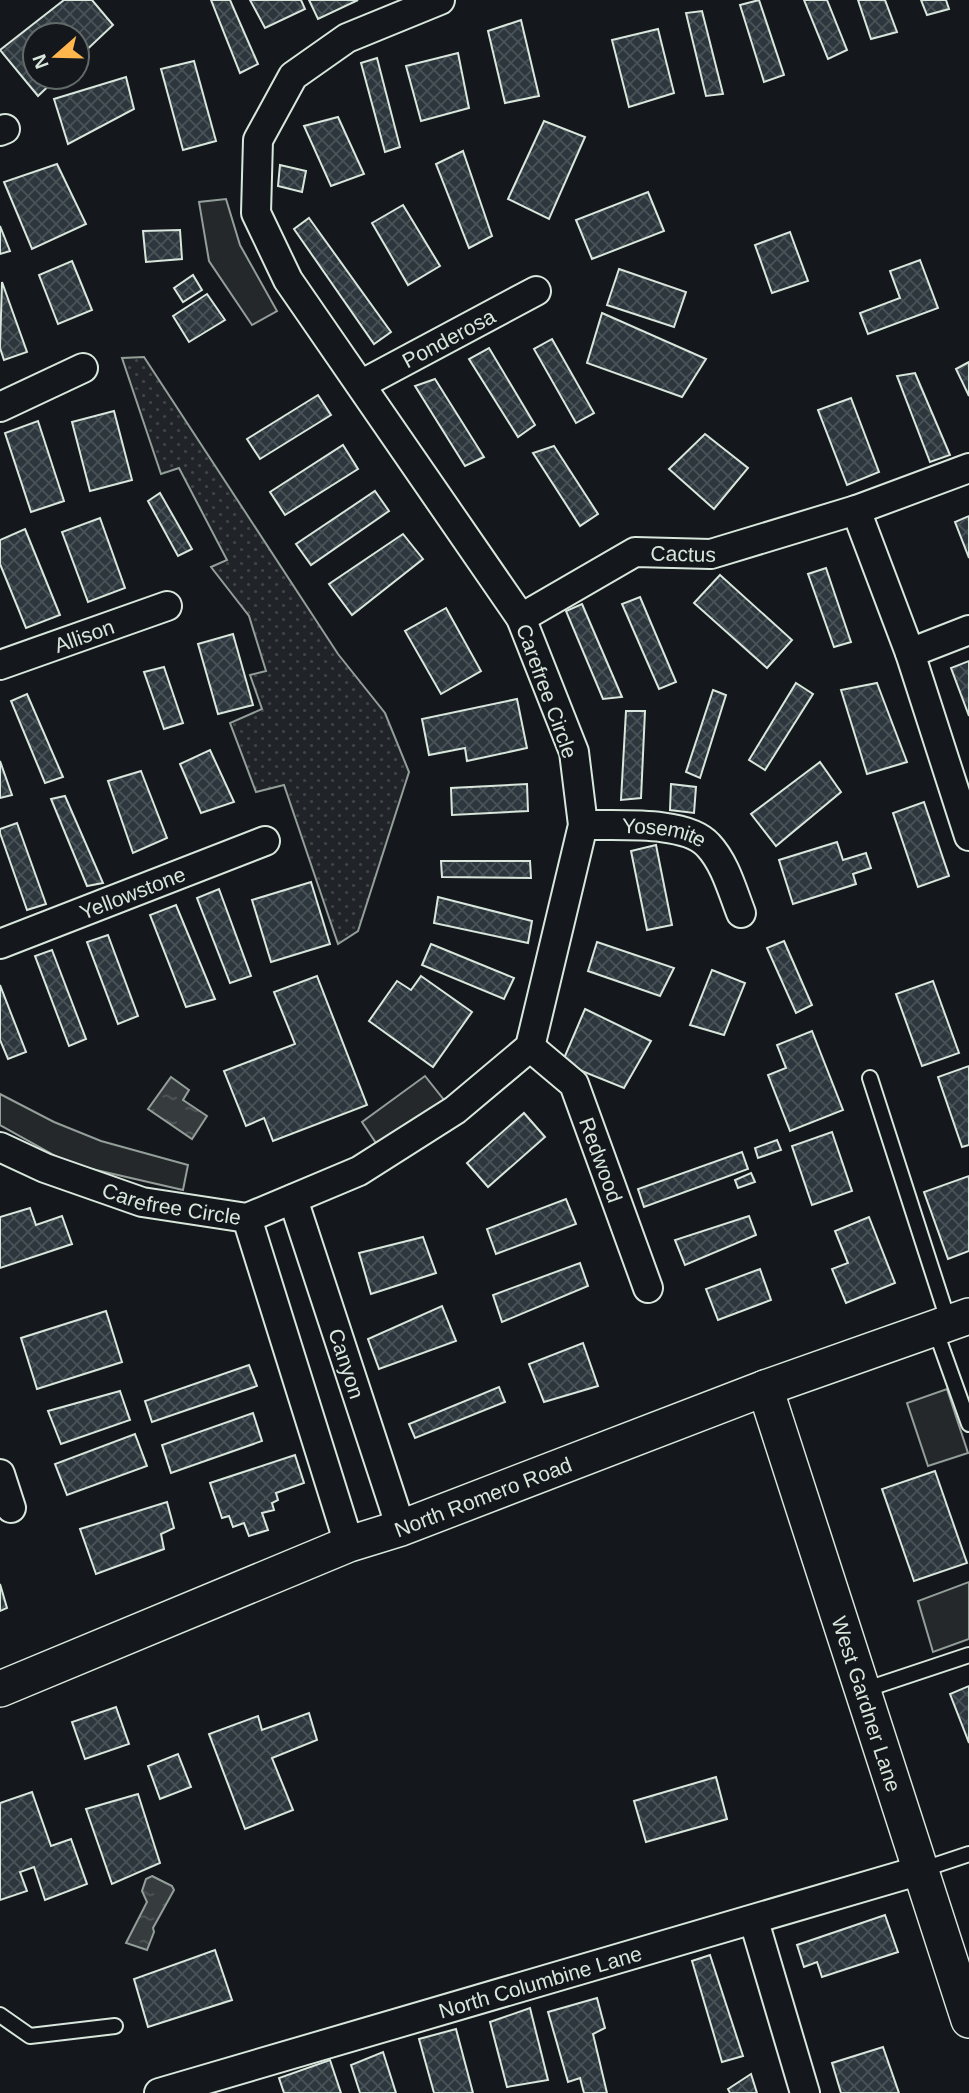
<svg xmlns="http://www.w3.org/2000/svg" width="969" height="2093" viewBox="0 0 969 2093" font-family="Helvetica,sans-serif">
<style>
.grass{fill:url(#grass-dots);stroke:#939e99;stroke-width:2}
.parking{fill:#24282b;stroke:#939e99;stroke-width:2}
.water{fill:url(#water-ripples);stroke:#939e99;stroke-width:2}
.building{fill:url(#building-cross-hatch);stroke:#d8e6dc;stroke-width:2}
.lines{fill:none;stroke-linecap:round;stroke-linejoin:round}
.service-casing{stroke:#d8e6dc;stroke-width:18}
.minor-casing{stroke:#d8e6dc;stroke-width:32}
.tertiary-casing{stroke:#d8e6dc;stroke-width:38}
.service{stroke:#14181c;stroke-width:14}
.minor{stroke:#14181c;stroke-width:28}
.tertiary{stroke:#14181c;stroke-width:35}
.labels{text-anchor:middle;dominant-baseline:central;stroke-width:5;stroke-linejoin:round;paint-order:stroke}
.street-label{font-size:21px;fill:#d8e6dc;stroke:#14181c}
</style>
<defs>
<pattern id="grass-dots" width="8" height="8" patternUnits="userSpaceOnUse" patternTransform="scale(1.75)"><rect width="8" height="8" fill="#202428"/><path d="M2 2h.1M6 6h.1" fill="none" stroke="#404447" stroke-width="1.8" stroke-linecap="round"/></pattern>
<pattern id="water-ripples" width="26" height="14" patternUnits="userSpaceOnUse" patternTransform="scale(1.75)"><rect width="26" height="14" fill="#363b3e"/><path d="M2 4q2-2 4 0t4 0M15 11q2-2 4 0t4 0" fill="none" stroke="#525759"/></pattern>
<pattern id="building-cross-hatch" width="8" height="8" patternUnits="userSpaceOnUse" patternTransform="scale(1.75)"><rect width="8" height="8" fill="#2c363c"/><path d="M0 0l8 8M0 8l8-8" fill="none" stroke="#4a5358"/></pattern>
</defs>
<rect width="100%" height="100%" fill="#14181c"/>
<polygon class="grass" points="144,357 338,654 385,713 409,772 358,931 338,944 284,785 256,792 230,723 262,709 250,675 266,671 249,616 211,567 227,560 179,468 161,474 122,358"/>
<g class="parking">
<polygon points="226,199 240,245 277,311 252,325 209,261 199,202"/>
<polygon points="425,1076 452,1110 384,1155 362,1122"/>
<polygon points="0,1094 54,1122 101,1141 188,1165 183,1190 70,1164 0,1125"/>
<polygon points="947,1389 968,1453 928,1466 907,1403"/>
<polygon points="969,1582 969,1639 933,1652 918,1601"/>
</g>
<g class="water">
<polygon points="171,1077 189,1090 183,1100 207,1116 192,1139 148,1109"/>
<polygon points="152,1876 172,1886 174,1890 153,1928 154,1932 147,1950 126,1943 147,1902 142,1891 146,1879"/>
</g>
<g class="building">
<polygon points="64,0 92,0 113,25 77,59 77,35 35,35 35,77 58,77 38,96 0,50"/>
<polygon points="211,0 230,0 258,64 240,73"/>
<polygon points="250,0 301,0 305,9 265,28"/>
<polygon points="309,0 358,0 318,19"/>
<polygon points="759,0 784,75 764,82 740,5"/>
<polygon points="804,0 827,0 847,50 828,59"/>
<polygon points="858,0 885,0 897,32 871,39"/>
<polygon points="921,0 946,0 949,9 927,15"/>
<polygon points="702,11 723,94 706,96 686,13"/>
<polygon points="521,20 539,96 505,103 488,31"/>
<polygon points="658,29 674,93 629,107 612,40"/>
<polygon points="458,53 469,108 421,121 406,66"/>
<polygon points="377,58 400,147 385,152 361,63"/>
<polygon points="194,61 216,141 183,150 161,69"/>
<polygon points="126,77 134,109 68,144 54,99"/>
<polygon points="338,117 364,174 331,186 304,126"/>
<polygon points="544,121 585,137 549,219 508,199"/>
<polygon points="463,151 492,236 469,248 436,164"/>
<polygon points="57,164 86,224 32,249 4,182"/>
<polygon points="280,165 306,171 302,192 278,186"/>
<polygon points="648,192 664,231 592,259 576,220"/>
<polygon points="403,205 440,266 408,285 372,223"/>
<polygon points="309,218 391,332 374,344 294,229"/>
<polygon points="0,226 10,251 0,254"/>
<polygon points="180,230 182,259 146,262 143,231"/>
<polygon points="790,232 808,281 772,293 755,245"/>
<polygon points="920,260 938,308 868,334 860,313 900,298 890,271"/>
<polygon points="72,261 92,310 58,324 39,275"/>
<polygon points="619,269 686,292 674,327 607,305"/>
<polygon points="193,275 202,290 183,302 174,288"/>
<polygon points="2,282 27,352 4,360 0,348"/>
<polygon points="207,294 225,320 189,342 173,316"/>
<polygon points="602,313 706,359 682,397 587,363"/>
<polygon points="552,339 594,413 576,423 534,349"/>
<polygon points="489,348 535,425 518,437 469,359"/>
<polygon points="969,362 969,396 956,369"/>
<polygon points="915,373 950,455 930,462 897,376"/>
<polygon points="435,379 484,457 465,466 415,386"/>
<polygon points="318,395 331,415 260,459 247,439"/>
<polygon points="851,398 879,472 847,485 818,410"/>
<polygon points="114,411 132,480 90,491 72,422"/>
<polygon points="38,421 64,501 31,512 5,433"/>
<polygon points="705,434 748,468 714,509 669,469"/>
<polygon points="343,445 358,469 285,515 270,492"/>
<polygon points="554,446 598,514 580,526 533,453"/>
<polygon points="375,491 389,511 311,565 296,544"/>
<polygon points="160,493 192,549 178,556 148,501"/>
<polygon points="969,516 969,558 955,522"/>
<polygon points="100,518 125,588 88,602 62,532"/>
<polygon points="25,529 60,615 26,628 0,564 0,540"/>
<polygon points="403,534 423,559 352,615 329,584"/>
<polygon points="826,568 851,642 834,647 808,574"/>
<polygon points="720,575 792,640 767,668 694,603"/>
<polygon points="640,597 676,682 659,689 622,604"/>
<polygon points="582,604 622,697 603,699 566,611"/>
<polygon points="446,608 481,671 441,694 405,631"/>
<polygon points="233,634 253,705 218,714 198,644"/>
<polygon points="969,661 969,716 951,668"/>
<polygon points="164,667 183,723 164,729 144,672"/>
<polygon points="796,683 813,694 765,770 749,760"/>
<polygon points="877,683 907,762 867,774 841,690"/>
<polygon points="713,690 726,695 700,778 686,772"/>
<polygon points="27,694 63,777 45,783 11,701"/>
<polygon points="517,699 527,748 467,761 465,748 429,755 422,719"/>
<polygon points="626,711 645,711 641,798 621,800"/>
<polygon points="210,750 234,802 201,813 180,764"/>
<polygon points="0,761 12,795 0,798"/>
<polygon points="820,762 841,792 776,846 751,814"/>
<polygon points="141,771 167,838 133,853 108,781"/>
<polygon points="527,784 528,811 452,815 451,788"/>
<polygon points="671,784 696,787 694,813 670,810"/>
<polygon points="65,796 103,883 87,886 51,799"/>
<polygon points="924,802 949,876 918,887 893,813"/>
<polygon points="17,823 46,904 27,910 0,833 0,829"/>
<polygon points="837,842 843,860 866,853 871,868 853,874 856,884 793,904 779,860"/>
<polygon points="656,845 672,925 647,930 631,851"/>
<polygon points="441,861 530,861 531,878 442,877"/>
<polygon points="311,882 330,944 271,962 252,900"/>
<polygon points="219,889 251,976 230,983 197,898"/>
<polygon points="438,897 532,921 528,943 434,923"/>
<polygon points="176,905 215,999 186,1007 150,915"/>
<polygon points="108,935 138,1016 118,1024 87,942"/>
<polygon points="784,941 812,1005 796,1013 767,948"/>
<polygon points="597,942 674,968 660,996 588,971"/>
<polygon points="431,944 514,978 504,999 422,965"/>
<polygon points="52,950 86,1039 69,1046 35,956"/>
<polygon points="712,970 745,983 724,1035 690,1025"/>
<polygon points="317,976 367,1105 273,1141 264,1118 246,1126 224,1071 295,1044 274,992"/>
<polygon points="421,976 472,1012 433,1067 369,1021 397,981 411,990"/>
<polygon points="933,981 959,1053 922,1066 896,994"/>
<polygon points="0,985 26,1052 8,1059 0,1040"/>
<polygon points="585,1009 651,1041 624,1088 562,1063"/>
<polygon points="812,1031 843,1110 790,1131 768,1075 786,1068 777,1045"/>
<polygon points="969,1066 969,1145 962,1147 938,1077"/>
<polygon points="524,1113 545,1137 488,1187 467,1163"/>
<polygon points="832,1132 852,1191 812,1205 792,1146"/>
<polygon points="777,1140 781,1150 758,1158 755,1148"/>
<polygon points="742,1152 748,1169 644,1207 638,1189"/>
<polygon points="751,1173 755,1182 738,1188 735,1180"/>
<polygon points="969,1176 969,1251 948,1259 924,1192"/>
<polygon points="566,1199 576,1224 496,1254 487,1229"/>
<polygon points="30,1208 36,1225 62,1216 72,1244 0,1268 0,1217"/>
<polygon points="749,1216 756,1235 685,1265 675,1240"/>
<polygon points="869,1217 895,1283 846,1303 832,1269 848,1263 835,1231"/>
<polygon points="423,1237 436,1273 371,1294 359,1253"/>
<polygon points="580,1263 588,1286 502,1322 493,1295"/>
<polygon points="760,1269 771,1300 718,1320 706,1289"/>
<polygon points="442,1306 456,1341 379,1369 368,1339"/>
<polygon points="106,1311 122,1362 37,1389 21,1338"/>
<polygon points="583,1343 598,1386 544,1402 529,1364"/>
<polygon points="249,1365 257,1386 152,1422 145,1401"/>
<polygon points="499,1387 505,1402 415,1438 409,1424"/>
<polygon points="120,1391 130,1420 61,1444 48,1411"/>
<polygon points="253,1413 262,1441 171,1473 162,1445"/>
<polygon points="135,1434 147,1466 67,1495 55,1464"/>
<polygon points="295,1455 304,1483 276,1493 278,1500 272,1503 274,1510 262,1513 268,1530 249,1536 244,1523 233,1527 229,1516 222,1518 210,1483"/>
<polygon points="935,1471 967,1563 914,1581 882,1489"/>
<polygon points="167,1502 174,1528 161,1534 164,1549 96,1574 80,1529"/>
<polygon points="0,1584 7,1608 0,1611"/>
<polygon points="969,1686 969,1743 950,1694"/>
<polygon points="116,1707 129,1744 85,1759 72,1722"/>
<polygon points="309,1713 317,1740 272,1758 293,1810 245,1829 209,1734 258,1716 262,1730"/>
<polygon points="178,1754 191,1787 160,1799 148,1766"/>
<polygon points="716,1777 727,1819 646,1842 634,1801"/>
<polygon points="32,1792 51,1846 71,1839 87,1884 45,1900 34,1867 20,1872 27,1891 0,1900 0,1803"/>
<polygon points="138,1794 160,1863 112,1884 86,1809"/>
<polygon points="885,1915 898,1952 822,1977 817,1962 804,1967 797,1945"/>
<polygon points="215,1950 232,2000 148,2027 134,1979"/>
<polygon points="710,1955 743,2056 722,2062 692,1961"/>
<polygon points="597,1998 605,2028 593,2034 607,2093 584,2093 580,2078 568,2082 548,2012"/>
<polygon points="530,2008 548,2080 507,2087 490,2022"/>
<polygon points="456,2029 473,2093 434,2093 419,2039"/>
<polygon points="883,2047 899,2093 841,2093 832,2063"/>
<polygon points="383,2052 396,2093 360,2093 351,2065"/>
<polygon points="330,2060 341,2093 284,2093 279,2078"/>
<polygon points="751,2074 757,2093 730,2093 728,2089"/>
</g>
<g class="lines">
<g class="service-casing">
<g id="service">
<polyline points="870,1078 949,1323"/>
<polyline points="935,1329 969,1424"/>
<polyline points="864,1690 969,1655"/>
<polyline points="921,1870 969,1854"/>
<polyline points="0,2015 30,2036 115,2026"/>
</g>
</g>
<g class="minor-casing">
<g id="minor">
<polyline points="0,131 5,129"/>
<path id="s1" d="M362 384 536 291"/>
<polyline points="0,407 83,368"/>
<polyline points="856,510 910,653 969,836"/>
<path id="s2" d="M521 618 635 552 711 554 856 510 969 468"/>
<polyline points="910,653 969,630"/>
<path id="s3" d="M0 665 167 606"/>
<path id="s4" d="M583 825C616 826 686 820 708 845 725 863 732 890 741 913"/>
<path id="s5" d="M0 944 265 841"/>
<path id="s6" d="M530 1047 574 1084 648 1288"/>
<path id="s7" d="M0 1147 45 1168 142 1202 247 1218 359 1171 455 1110 530 1047 583 825 574 752 521 618 288 280 256 213 258 140 293 76 347 38 440 0"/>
<path id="s8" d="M293 1199 401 1528"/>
<polyline points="247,1218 349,1544"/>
<polyline points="0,1474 11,1508"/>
<polyline points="754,1921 805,2093"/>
<path id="s9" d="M159 2093 921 1870"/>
</g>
</g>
<g class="tertiary-casing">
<g id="tertiary">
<path id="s10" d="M765 1388 969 2020"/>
<path id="s11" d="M0 1689 349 1544 401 1528 765 1388 969 1316"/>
</g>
</g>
<use href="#service" class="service"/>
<use href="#minor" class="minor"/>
<use href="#tertiary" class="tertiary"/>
</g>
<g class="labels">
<g class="street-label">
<text stroke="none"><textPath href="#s1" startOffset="98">Ponderosa</textPath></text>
<text stroke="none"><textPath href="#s2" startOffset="180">Cactus</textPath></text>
<text stroke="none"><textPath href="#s3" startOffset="89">Allison</textPath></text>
<text transform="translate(547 691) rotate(70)">Carefree Circle</text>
<text stroke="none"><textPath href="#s4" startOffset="82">Yosemite</textPath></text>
<text stroke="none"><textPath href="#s5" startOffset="142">Yellowstone</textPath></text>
<text stroke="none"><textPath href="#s6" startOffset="138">Redwood</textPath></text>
<text stroke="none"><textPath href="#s7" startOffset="182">Carefree Circle</textPath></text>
<text stroke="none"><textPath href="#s8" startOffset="173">Canyon</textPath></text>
<text stroke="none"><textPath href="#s11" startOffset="520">North Romero Road</textPath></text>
<text stroke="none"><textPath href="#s10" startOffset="332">West Gardner Lane</textPath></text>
<text stroke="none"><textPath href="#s9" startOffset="397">North Columbine Lane</textPath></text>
</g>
</g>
<g transform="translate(56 56) rotate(250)"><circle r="33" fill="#14181c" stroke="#626a69" stroke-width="2"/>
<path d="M0-5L12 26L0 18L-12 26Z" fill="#ffb74d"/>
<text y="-10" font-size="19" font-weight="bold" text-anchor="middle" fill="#d8e6dc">N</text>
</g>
</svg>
